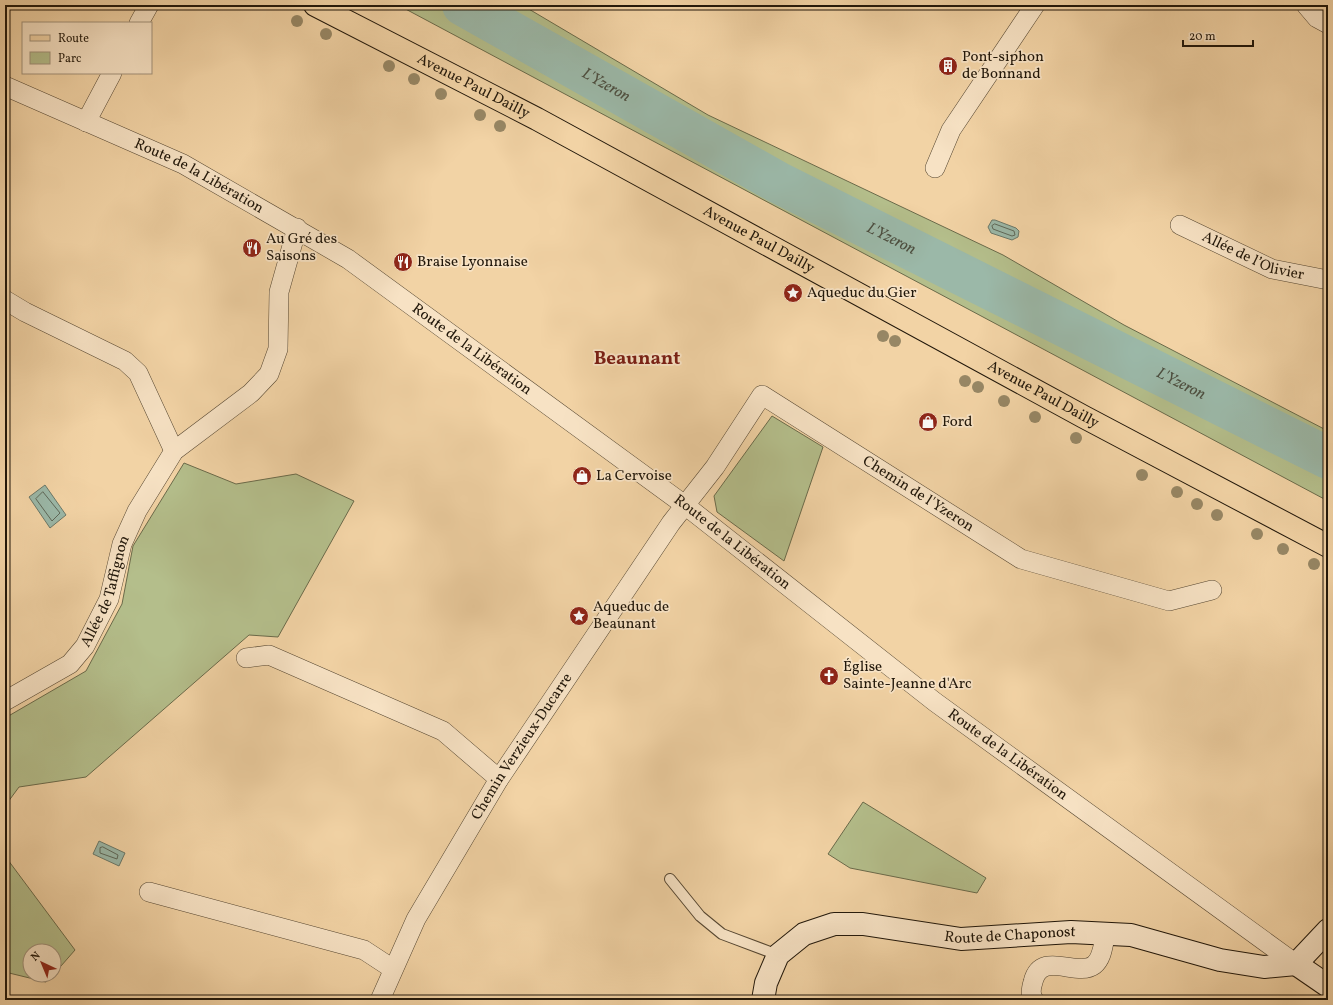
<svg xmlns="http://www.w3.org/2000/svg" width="1333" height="1005" viewBox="0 0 1333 1005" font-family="Vollkorn,serif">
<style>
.green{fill:#b4be8b;stroke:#6a6a4a}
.water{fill:#9bb8a8;stroke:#6a7869}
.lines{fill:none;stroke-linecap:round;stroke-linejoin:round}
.shore{stroke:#5e6859;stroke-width:1}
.river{stroke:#9bb8a8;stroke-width:42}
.lane-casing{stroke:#554631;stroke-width:12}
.street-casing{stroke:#554631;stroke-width:20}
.secondary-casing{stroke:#21170a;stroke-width:24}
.primary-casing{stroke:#21170a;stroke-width:24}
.lane{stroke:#f7e2c4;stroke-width:10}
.street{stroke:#f7e2c4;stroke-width:19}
.secondary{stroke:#f7e2c4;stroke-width:22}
.primary{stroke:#f2d3a5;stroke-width:22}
.tree{fill:#978765}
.labels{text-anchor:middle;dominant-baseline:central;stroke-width:3.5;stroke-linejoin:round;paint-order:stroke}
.poi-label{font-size:15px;fill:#21170a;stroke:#f7e2c4;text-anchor:start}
.street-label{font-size:15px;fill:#21170a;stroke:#f7e2c4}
.water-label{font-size:16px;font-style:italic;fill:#4c4f41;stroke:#f7e2c4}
.district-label{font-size:19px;font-weight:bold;fill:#7a1f14;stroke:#f7e2c4}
</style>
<rect width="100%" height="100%" fill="#f2d3a5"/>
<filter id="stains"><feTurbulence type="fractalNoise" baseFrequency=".005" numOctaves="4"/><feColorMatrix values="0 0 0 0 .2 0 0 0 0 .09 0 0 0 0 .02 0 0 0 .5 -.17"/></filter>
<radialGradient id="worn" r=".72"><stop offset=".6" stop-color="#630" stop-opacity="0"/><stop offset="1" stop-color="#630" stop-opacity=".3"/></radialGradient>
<g class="green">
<polygon points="398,5 522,5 708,115 1003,255 1124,325 1328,431 1328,501"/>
<polygon points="772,416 823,447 784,561 717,512 714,496"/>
<polygon points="184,463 236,484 296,474 354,501 278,637 249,635 86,777 19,787 5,806 5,718 86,671 122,604 133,546"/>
<polygon points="863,802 986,878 977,893 850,868 828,854"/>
<polygon points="5,856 75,950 54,974 54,951 30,951 30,975 53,975 46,982 5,972"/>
</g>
<g class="water">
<polygon points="992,220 995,220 1016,228 1019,231 1018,237 1012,240 991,233 988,227"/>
<polygon points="45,485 66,515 50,528 29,497"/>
<polygon points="99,841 125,853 119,866 93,854"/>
</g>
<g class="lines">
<g class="shore">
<polygon points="995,224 1014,231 1015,235 1012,236 993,229 992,226"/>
<polygon points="43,492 60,513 52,521 36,499"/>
<polygon points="103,847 118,855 117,859 100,853 100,848"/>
</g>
<path class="river" id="s1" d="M463 5 779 183 1328 458"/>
<g class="lane-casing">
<polyline id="lane" points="670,879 700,916 722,934 778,955"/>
</g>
<g class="street-casing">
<g id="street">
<polyline points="1306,5 1317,18 1328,24"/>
<polyline points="139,23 149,5"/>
<path id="s2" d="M5 86 183 164 348 259 686 506 935 702 1296 964"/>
<polyline points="86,122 112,73"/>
<polyline points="935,168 951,130 1035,5"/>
<path id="s3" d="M1180 225 1272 269 1328 280"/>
<polyline points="5,300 25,312 125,361 138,373 174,451"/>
<polyline points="246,658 269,655 443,731 499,779"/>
<path id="s4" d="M5 701 70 664 85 646 109 599 122 544 137 511 174 451 251 393 269 374 278 349 279 292 297 228"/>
<polyline points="149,892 364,950 393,969"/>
<path id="s5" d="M380 1000 416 919 499 779 671 523 715 467 762 395 1021 559 1169 601 1212 590"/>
<path d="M1034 1000C1030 994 1031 989 1033 982 1041 949 1077 978 1094 965 1103 958 1103 943 1106 933"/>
</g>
</g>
<g class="secondary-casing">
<g id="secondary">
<polyline points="1296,964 1328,930"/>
<polyline points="1296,964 1328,986"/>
<path id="s6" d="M763 1000 766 983 778 955 804 934 834 924H863L961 939 1071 932 1131 935 1220 960 1264 967 1296 964"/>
</g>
</g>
<g class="primary-casing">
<g id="primary">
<path id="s7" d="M315 5 537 119 1084 417 1328 546"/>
</g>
</g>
<use href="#lane" class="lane"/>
<use href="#street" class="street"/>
<use href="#secondary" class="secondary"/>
<use href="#primary" class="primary"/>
</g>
<g class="tree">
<circle cx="297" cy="21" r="6"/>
<circle cx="326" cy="34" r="6"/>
<circle cx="389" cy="66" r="6"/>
<circle cx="414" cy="79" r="6"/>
<circle cx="441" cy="94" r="6"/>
<circle cx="480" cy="115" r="6"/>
<circle cx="500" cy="126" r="6"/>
<circle cx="883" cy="336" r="6"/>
<circle cx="895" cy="341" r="6"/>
<circle cx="965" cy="381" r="6"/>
<circle cx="978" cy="387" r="6"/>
<circle cx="1004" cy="401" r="6"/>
<circle cx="1035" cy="417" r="6"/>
<circle cx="1076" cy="438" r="6"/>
<circle cx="1142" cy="475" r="6"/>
<circle cx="1177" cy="492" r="6"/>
<circle cx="1197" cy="504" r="6"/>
<circle cx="1217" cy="515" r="6"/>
<circle cx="1257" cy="534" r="6"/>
<circle cx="1283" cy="549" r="6"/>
<circle cx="1314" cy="564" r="6"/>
</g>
<defs>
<g id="building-disc" transform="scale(1)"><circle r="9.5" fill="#8f2418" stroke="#f7e2c4"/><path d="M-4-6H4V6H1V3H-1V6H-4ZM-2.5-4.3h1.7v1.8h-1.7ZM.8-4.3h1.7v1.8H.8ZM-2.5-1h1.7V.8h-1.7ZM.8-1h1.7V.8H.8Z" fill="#fff"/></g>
<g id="restaurant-disc" transform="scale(1)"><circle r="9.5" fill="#8f2418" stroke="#f7e2c4"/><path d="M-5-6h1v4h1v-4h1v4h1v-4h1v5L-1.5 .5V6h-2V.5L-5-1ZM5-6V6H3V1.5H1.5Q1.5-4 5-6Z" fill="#fff"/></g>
<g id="sight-disc" transform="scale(1)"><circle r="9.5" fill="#8f2418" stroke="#f7e2c4"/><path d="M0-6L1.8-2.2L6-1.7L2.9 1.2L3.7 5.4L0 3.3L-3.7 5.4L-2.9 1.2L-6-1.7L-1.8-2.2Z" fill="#fff"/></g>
<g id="shop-disc" transform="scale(1)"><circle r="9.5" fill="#8f2418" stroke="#f7e2c4"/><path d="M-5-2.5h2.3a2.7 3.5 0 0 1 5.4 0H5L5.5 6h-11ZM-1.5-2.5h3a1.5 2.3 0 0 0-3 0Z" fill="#fff"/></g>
<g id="church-disc" transform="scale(1)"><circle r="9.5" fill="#8f2418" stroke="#f7e2c4"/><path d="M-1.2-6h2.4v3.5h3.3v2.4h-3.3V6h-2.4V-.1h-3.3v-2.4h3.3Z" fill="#fff"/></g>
</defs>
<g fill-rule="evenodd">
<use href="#building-disc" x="948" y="66"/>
<use href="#restaurant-disc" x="252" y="248"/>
<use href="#restaurant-disc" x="403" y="262"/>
<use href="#sight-disc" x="793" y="293"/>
<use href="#shop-disc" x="928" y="422"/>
<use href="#shop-disc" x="582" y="476"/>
<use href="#sight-disc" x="579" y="616"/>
<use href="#church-disc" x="829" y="676"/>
</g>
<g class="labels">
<g class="poi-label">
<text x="962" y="57">Pont-siphon<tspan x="962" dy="17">de Bonnand</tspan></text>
<text x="266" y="239">Au Gré des<tspan x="266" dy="17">Saisons</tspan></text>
<text x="417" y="262">Braise Lyonnaise</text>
<text x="807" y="293">Aqueduc du Gier</text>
<text x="942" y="422">Ford</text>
<text x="596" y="476">La Cervoise</text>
<text x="593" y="607">Aqueduc de<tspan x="593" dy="17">Beaunant</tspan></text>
<text x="843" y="667">Église<tspan x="843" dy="17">Sainte-Jeanne d'Arc</tspan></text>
</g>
<g class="street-label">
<text stroke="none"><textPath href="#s7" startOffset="178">Avenue Paul Dailly</textPath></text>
<text stroke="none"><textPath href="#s2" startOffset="214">Route de la Libération</textPath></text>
<text stroke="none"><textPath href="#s7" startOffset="502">Avenue Paul Dailly</textPath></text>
<text stroke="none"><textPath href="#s3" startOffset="80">Allée de l’Olivier</textPath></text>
<text stroke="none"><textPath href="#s2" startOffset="538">Route de la Libération</textPath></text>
<text stroke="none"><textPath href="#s7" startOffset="826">Avenue Paul Dailly</textPath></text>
<text stroke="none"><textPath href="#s5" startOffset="902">Chemin de l'Yzeron</textPath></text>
<text stroke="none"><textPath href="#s2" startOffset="862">Route de la Libération</textPath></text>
<text stroke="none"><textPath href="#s4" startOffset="157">Allée de Taffignon</textPath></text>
<text stroke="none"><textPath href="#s5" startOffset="291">Chemin Verzieux-Ducarre</textPath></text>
<text stroke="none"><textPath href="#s2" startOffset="1210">Route de la Libération</textPath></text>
<text stroke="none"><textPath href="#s6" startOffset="290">Route de Chaponost</textPath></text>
</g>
<g class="water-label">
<text stroke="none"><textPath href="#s1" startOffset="164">L'Yzeron</textPath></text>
<text stroke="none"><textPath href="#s1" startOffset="488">L'Yzeron</textPath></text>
<text stroke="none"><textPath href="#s1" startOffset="812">L'Yzeron</textPath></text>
</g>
<g class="district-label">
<text x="637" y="359">Beaunant</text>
</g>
</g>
<rect width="1333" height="1005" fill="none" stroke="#f2d3a5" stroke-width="20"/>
<rect x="6" y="6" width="1321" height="993" fill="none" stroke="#21170a" stroke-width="2"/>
<rect x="10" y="10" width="1313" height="985" fill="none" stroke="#21170a"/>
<rect x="22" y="22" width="130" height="52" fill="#f7e2c4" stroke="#a1917a"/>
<rect x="30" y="35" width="20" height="6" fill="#f2d3a5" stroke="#a1917a"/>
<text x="58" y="42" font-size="12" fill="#21170a">Route</text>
<rect x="30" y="52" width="20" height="12" fill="#b4be8b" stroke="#a1917a"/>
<text x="58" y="62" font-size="12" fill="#21170a">Parc</text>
<g transform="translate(42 963) rotate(316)"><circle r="19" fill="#f7e2c4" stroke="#a1917a"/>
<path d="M0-3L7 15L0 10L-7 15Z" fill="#8f2418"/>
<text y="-6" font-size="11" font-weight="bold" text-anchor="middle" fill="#21170a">N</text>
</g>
<path d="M1183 40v6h70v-6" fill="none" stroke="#21170a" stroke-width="2"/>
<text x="1189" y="40" font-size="12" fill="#21170a" stroke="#f7e2c4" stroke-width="3" paint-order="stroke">20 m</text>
<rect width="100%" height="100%" filter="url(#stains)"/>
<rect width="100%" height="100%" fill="url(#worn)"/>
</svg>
